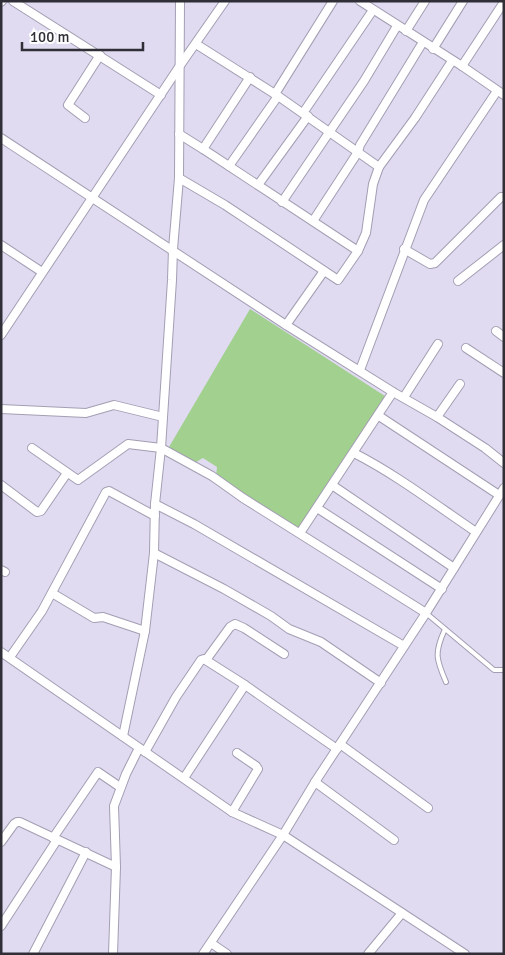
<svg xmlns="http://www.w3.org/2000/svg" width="505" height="955" viewBox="0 0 505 955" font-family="Signika,sans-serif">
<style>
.grass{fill:#a1d08f}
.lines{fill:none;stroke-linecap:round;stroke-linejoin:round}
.lane-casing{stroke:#a49eb3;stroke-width:6}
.street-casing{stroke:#a49eb3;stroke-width:10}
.lane{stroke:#fff;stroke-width:4}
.street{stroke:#fff;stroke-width:8}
</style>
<rect width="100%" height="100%" fill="#e1dbf1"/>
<polygon class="grass" points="250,309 388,398 299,530 216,476 217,467 203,458 193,464 169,447"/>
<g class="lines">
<g class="lane-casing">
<g id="lane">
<polyline points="426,613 494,670 503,670"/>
<path d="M445 629C434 653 436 659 446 682"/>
</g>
</g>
<g class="street-casing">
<g id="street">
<polyline points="13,1 161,95"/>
<polyline points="360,1 462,66 504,95"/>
<polyline points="1,2 2,1"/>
<polyline points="406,31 425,1"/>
<polyline points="196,44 278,96 379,167"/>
<polyline points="433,49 463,1"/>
<polyline points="462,66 504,2"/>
<polyline points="275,94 333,1"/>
<polyline points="303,113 373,10"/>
<polyline points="85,118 68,105 100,55"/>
<polyline points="179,134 203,149 358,251"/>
<polyline points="1,138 286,325 393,392 437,417 485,448 504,463"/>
<polyline points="203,149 250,77"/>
<polyline points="229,166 278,96"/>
<polyline points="179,178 225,205 338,280 358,251 366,233 373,184 379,167 415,118 452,61"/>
<polyline points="258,185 308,116"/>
<polyline points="282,202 364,81 397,26"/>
<polyline points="313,221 358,152 360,145 423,42"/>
<polyline points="1,245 42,272"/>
<polyline points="404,249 430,264 435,263 501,197 504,197"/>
<polyline points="458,281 504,245"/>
<polyline points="286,325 324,271"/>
<polyline points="496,331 504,337"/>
<polyline points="1,335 179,67 225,1"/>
<polyline points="466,348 504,373"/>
<polyline points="360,370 424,200 497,91"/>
<polyline points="404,397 438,344"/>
<polyline points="1,409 86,413 114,405 163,417"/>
<polyline points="379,416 499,495"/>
<polyline points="437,417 460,384"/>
<polyline points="32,448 78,480 128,444 161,448 212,476 243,498 426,613"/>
<path d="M354 453C397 475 436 505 476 532"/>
<polyline points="1,485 37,512 41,511 67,473"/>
<polyline points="332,485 454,568"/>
<polyline points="155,504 194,524 404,646"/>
<polyline points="317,508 442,589"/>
<polyline points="300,533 393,392"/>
<polyline points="154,553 224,589 271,616 289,629 321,642 381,683"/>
<polyline points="1,570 5,572"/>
<polyline points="52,593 94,618 103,617 145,631"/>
<polyline points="1,652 232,812 283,835 465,954"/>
<polyline points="10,657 42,611 106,492 109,491 155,516"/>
<polyline points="206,660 230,627 235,624 244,628 284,654"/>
<polyline points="123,736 145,631 154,553 155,504 161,448 172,280 173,249 179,178 180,1"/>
<polyline points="340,744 428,808"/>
<polyline points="145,752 176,697 201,660 204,659 245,685 337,749"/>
<polyline points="184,778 245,685"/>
<polyline points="315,782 394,840"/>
<polyline points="232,812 258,769 256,766 237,753"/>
<polyline points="53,838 98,772 120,787"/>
<polyline points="1,842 14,824 17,822 20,822 116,867"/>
<polyline points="1,926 57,840"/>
<polyline points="211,943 227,954"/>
<polyline points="33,954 86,852"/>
<polyline points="113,954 116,867 114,806 126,774 139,748"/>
<polyline points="203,954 283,835 315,782 426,613 504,488"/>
<polyline points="368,954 402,913"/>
</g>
</g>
<use href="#lane" class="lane"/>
<use href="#street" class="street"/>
</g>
<rect width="505" height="955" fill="none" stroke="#302e36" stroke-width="5"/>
<path d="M22 42v8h121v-8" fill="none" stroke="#302e36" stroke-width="2.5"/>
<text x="30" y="42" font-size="15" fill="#302e36" stroke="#ffffff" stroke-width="4" paint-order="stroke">100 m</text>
</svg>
